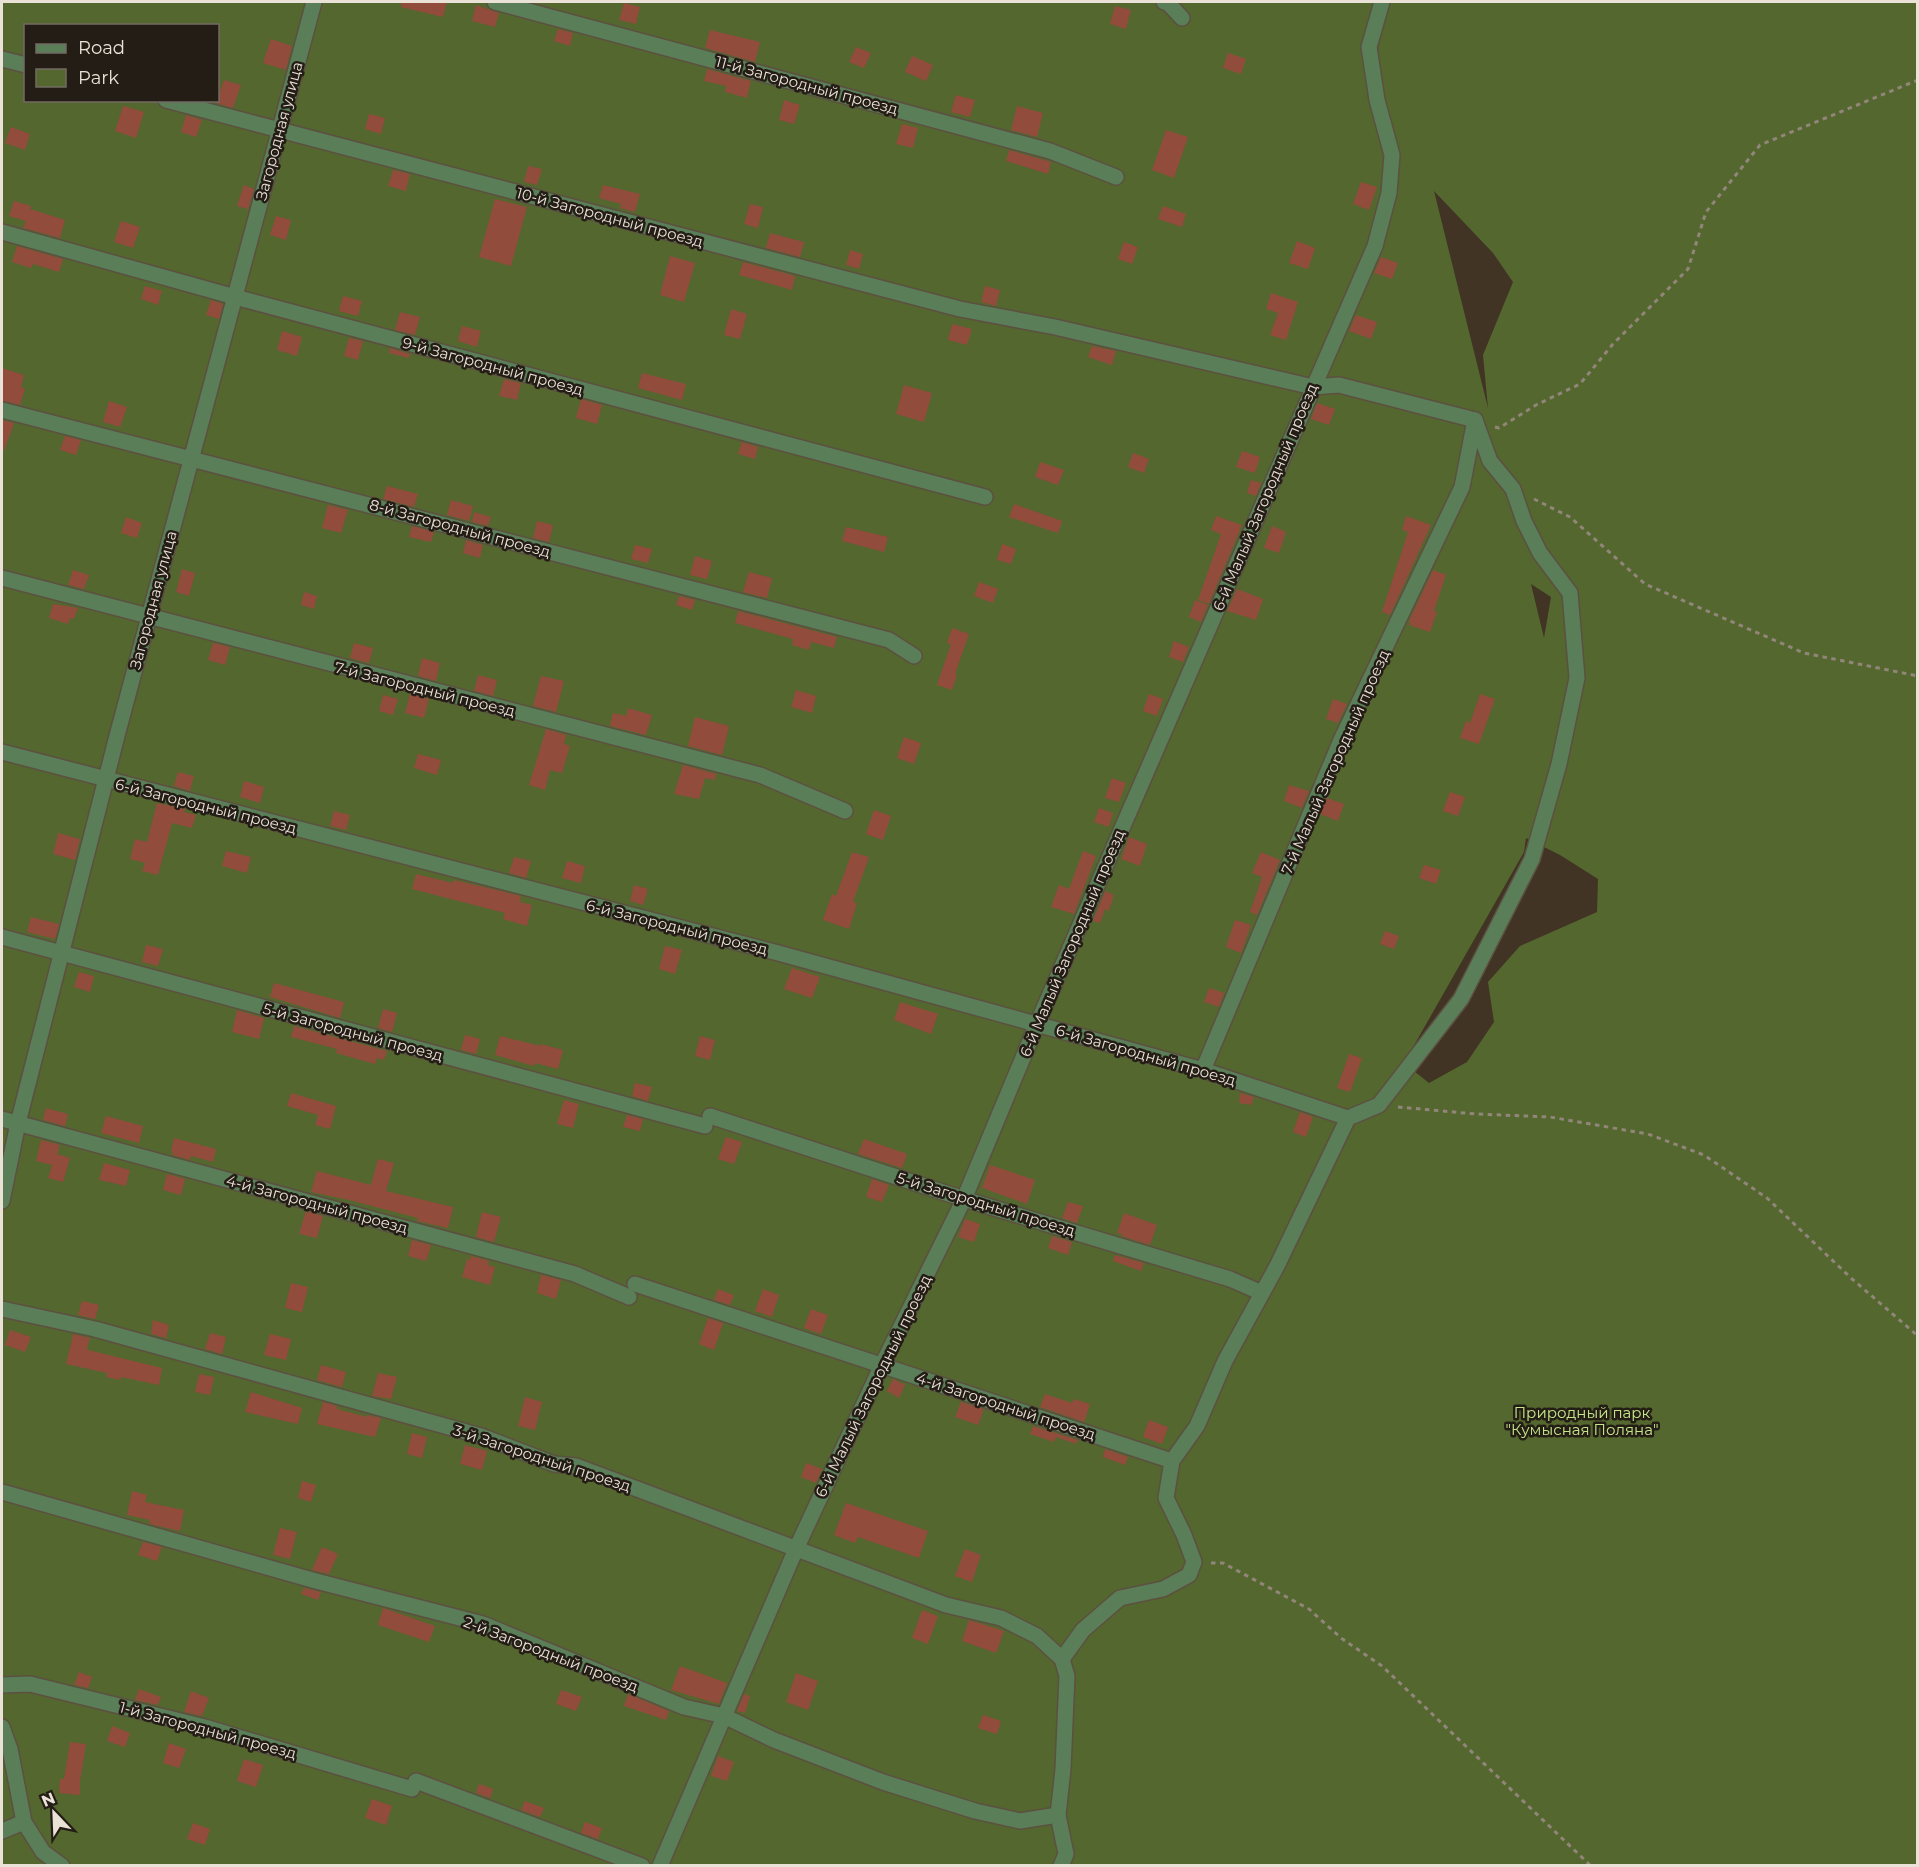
<svg xmlns="http://www.w3.org/2000/svg" width="1919" height="1867" viewBox="0 0 1919 1867" font-family="Montserrat,sans-serif">
<style>
.green{fill:#54672f;fill-rule:evenodd}
.building{fill:#914c3b}
.lines{fill:none;stroke-linecap:round;stroke-linejoin:round}
.minor-casing{stroke:#5c5041;stroke-width:18}
.path{stroke:#918679;stroke-width:3;stroke-dasharray:4.5 4.5;stroke-linecap:butt}
.minor{stroke:#5a7e58;stroke-width:15}
.labels{text-anchor:middle;dominant-baseline:central;stroke-width:5;stroke-linejoin:round;paint-order:stroke}
.street-label{font-size:15px;fill:#eae1d7;stroke:#231d16}
.park-label{font-size:15px;fill:#c6e788;stroke:#231d16}
</style>
<rect width="100%" height="100%" fill="#413424"/>
<path class="green" d="M2 2H1917V1865L2 1866ZM26 26H218V100H26ZM1434 191 1493 253 1513 282 1483 355 1488 408ZM1531 584 1551 597 1544 638ZM1526 838 1560 855 1598 879 1597 912 1520 946 1488 982 1494 1022 1467 1062 1429 1083 1404 1063 1524 852Z"/>
<g class="building">
<polygon points="402,2 447,2 443,17 401,7"/>
<polygon points="624,3 640,7 636,24 619,20"/>
<polygon points="476,5 499,13 495,27 472,21"/>
<polygon points="1115,6 1131,10 1126,29 1110,24"/>
<polygon points="558,29 573,33 570,46 554,41"/>
<polygon points="710,30 760,42 755,62 705,48"/>
<polygon points="271,39 292,46 286,70 263,63"/>
<polygon points="856,47 871,53 864,68 849,62"/>
<polygon points="1228,53 1246,59 1241,74 1223,68"/>
<polygon points="912,56 933,65 926,81 905,72"/>
<polygon points="707,69 751,81 747,98 725,92 726,86 704,81"/>
<polygon points="224,80 241,85 233,108 216,103"/>
<polygon points="956,95 975,100 970,117 951,112"/>
<polygon points="784,100 800,105 794,124 779,120"/>
<polygon points="123,106 144,112 136,138 115,131"/>
<polygon points="1017,106 1043,113 1037,137 1011,130"/>
<polygon points="369,114 385,118 381,134 365,129"/>
<polygon points="186,115 202,120 196,137 181,132"/>
<polygon points="902,124 918,128 913,148 896,144"/>
<polygon points="11,127 30,134 25,150 5,143"/>
<polygon points="1166,130 1188,137 1174,178 1152,170"/>
<polygon points="1009,150 1051,162 1048,174 1006,161"/>
<polygon points="528,166 542,169 537,185 524,182"/>
<polygon points="393,170 410,174 406,191 388,186"/>
<polygon points="1361,182 1377,187 1369,210 1353,204"/>
<polygon points="244,185 254,189 248,209 237,206"/>
<polygon points="603,185 640,194 635,212 620,208 621,204 599,198"/>
<polygon points="495,199 527,207 511,266 479,257"/>
<polygon points="14,201 31,206 30,209 65,220 60,238 23,228 26,221 9,216"/>
<polygon points="750,204 763,207 758,228 744,224"/>
<polygon points="1163,206 1186,214 1182,227 1158,219"/>
<polygon points="276,216 291,220 286,240 270,235"/>
<polygon points="121,221 140,227 133,248 114,242"/>
<polygon points="770,233 804,242 800,257 766,248"/>
<polygon points="1297,241 1315,248 1308,269 1289,263"/>
<polygon points="1124,242 1138,247 1132,264 1118,259"/>
<polygon points="17,246 63,259 59,272 33,264 31,268 12,262"/>
<polygon points="850,250 863,254 859,269 846,265"/>
<polygon points="670,256 695,263 684,302 660,295"/>
<polygon points="1381,257 1398,263 1392,279 1374,273"/>
<polygon points="743,262 795,276 792,290 739,275"/>
<polygon points="145,286 162,291 158,305 141,299"/>
<polygon points="985,286 1000,290 996,306 981,302"/>
<polygon points="1271,293 1298,302 1286,340 1270,335 1278,313 1266,309"/>
<polygon points="343,296 362,301 358,316 339,311"/>
<polygon points="211,300 223,304 219,319 206,315"/>
<polygon points="731,309 747,314 740,339 724,335"/>
<polygon points="400,312 420,317 415,335 395,330"/>
<polygon points="1356,315 1377,322 1371,339 1349,331"/>
<polygon points="952,324 972,329 967,345 948,340"/>
<polygon points="462,326 481,331 477,347 458,341"/>
<polygon points="282,331 302,337 297,356 277,350"/>
<polygon points="349,338 363,341 358,360 344,356"/>
<polygon points="1092,346 1116,351 1112,365 1088,357"/>
<polygon points="390,348 410,354 409,358 389,353"/>
<polygon points="2,368 24,375 21,387 25,389 20,405 2,401"/>
<polygon points="642,373 686,384 682,400 638,388"/>
<polygon points="504,379 521,383 517,400 499,396"/>
<polygon points="904,385 932,393 924,422 896,414"/>
<polygon points="581,399 602,405 597,424 576,418"/>
<polygon points="109,401 127,407 120,427 103,422"/>
<polygon points="1317,403 1335,409 1329,425 1311,419"/>
<polygon points="2,420 14,423 4,451 2,451"/>
<polygon points="65,436 81,440 76,455 60,450"/>
<polygon points="742,442 758,447 755,459 738,454"/>
<polygon points="1242,451 1260,457 1255,473 1236,467"/>
<polygon points="1133,453 1149,459 1144,473 1128,467"/>
<polygon points="1040,462 1064,470 1058,485 1035,477"/>
<polygon points="1251,480 1261,483 1256,496 1247,493"/>
<polygon points="387,486 418,494 414,507 383,499"/>
<polygon points="451,500 473,506 469,521 447,515"/>
<polygon points="1014,504 1062,521 1058,533 1009,517"/>
<polygon points="328,505 348,510 341,533 322,528"/>
<polygon points="474,512 491,517 488,526 472,522"/>
<polygon points="1216,516 1242,525 1209,604 1198,600 1221,534 1211,530"/>
<polygon points="1406,516 1431,525 1390,615 1382,612 1408,532 1402,530"/>
<polygon points="126,517 142,523 137,538 121,533"/>
<polygon points="537,521 553,525 549,542 533,538"/>
<polygon points="412,526 434,532 431,542 409,537"/>
<polygon points="1272,526 1286,532 1279,553 1264,548"/>
<polygon points="846,527 888,537 884,552 842,541"/>
<polygon points="466,540 483,545 480,558 463,553"/>
<polygon points="1002,544 1016,549 1011,564 997,560"/>
<polygon points="635,545 652,549 648,563 631,559"/>
<polygon points="695,556 712,561 707,579 690,575"/>
<polygon points="182,569 195,573 189,596 176,592"/>
<polygon points="73,570 89,575 84,589 68,585"/>
<polygon points="1433,570 1446,575 1434,611 1437,612 1430,632 1409,625 1410,622 1409,621"/>
<polygon points="749,572 772,578 767,598 743,592"/>
<polygon points="979,582 998,589 993,603 974,596"/>
<polygon points="1237,589 1263,599 1256,620 1227,611"/>
<polygon points="304,592 317,596 314,609 301,605"/>
<polygon points="679,596 695,600 692,610 676,605"/>
<polygon points="1195,600 1208,605 1201,622 1189,617"/>
<polygon points="53,604 78,608 74,619 70,618 68,624 49,618"/>
<polygon points="738,611 837,637 834,648 811,642 809,650 792,645 793,639 735,623"/>
<polygon points="952,628 969,634 955,674 957,675 952,690 937,685 951,644 947,643"/>
<polygon points="1174,641 1189,647 1183,662 1169,657"/>
<polygon points="213,643 230,647 225,665 208,660"/>
<polygon points="354,643 373,648 369,663 350,658"/>
<polygon points="422,658 440,663 436,681 418,676"/>
<polygon points="478,675 497,680 493,696 474,691"/>
<polygon points="541,676 564,681 556,712 533,706"/>
<polygon points="796,690 816,696 812,713 791,707"/>
<polygon points="410,694 429,699 424,718 405,713"/>
<polygon points="1149,694 1163,699 1157,716 1143,711"/>
<polygon points="1480,694 1495,699 1479,744 1460,738 1466,721 1470,723"/>
<polygon points="383,695 398,699 393,715 379,711"/>
<polygon points="1333,699 1347,704 1338,723 1326,719"/>
<polygon points="628,708 652,715 646,735 610,726 613,713 626,716"/>
<polygon points="695,717 729,726 722,755 688,746"/>
<polygon points="546,729 566,735 564,744 570,746 562,773 550,770 545,790 529,785"/>
<polygon points="904,737 921,743 914,764 897,758"/>
<polygon points="418,754 441,760 437,775 414,768"/>
<polygon points="683,765 716,774 715,780 705,778 699,799 674,794"/>
<polygon points="178,772 194,776 190,791 174,786"/>
<polygon points="1112,778 1126,783 1119,802 1105,798"/>
<polygon points="244,781 264,787 260,803 240,797"/>
<polygon points="1289,785 1309,791 1302,808 1284,801"/>
<polygon points="1450,792 1465,797 1458,816 1443,811"/>
<polygon points="1327,798 1344,804 1338,821 1320,814"/>
<polygon points="157,803 185,809 184,812 196,815 192,828 172,823 158,875 142,871 145,863 130,859 135,839 147,842"/>
<polygon points="1099,808 1113,813 1109,827 1094,822"/>
<polygon points="874,810 891,816 883,840 866,834"/>
<polygon points="334,811 350,815 346,830 330,826"/>
<polygon points="58,833 80,839 75,860 53,854"/>
<polygon points="1129,837 1147,844 1140,866 1121,859"/>
<polygon points="226,851 251,857 247,873 222,866"/>
<polygon points="1083,851 1096,856 1074,914 1051,907 1059,885 1069,889"/>
<polygon points="852,852 869,857 853,902 857,903 849,929 823,920 832,894 836,896"/>
<polygon points="1261,852 1280,860 1257,915 1250,912 1262,877 1252,873"/>
<polygon points="514,857 531,861 526,878 509,873"/>
<polygon points="567,861 585,866 581,883 562,878"/>
<polygon points="1424,865 1441,870 1436,884 1419,878"/>
<polygon points="416,874 453,883 454,880 521,896 520,902 532,905 527,926 503,919 505,913 412,889"/>
<polygon points="634,885 648,889 643,905 630,901"/>
<polygon points="1105,891 1114,895 1109,911 1105,909 1100,923 1093,921"/>
<polygon points="31,917 59,924 55,939 27,932"/>
<polygon points="1235,920 1251,925 1241,953 1226,947"/>
<polygon points="1385,931 1399,936 1394,949 1380,944"/>
<polygon points="146,945 163,949 158,966 142,962"/>
<polygon points="665,946 682,950 675,974 659,969"/>
<polygon points="792,968 820,977 812,998 784,989"/>
<polygon points="79,972 94,976 90,992 74,987"/>
<polygon points="274,983 344,1002 340,1018 270,997"/>
<polygon points="1209,988 1224,993 1219,1007 1204,1002"/>
<polygon points="900,1002 938,1014 931,1034 894,1020"/>
<polygon points="383,1009 397,1013 392,1032 378,1028"/>
<polygon points="237,1010 264,1018 259,1039 232,1032"/>
<polygon points="294,1026 387,1051 384,1060 377,1058 375,1064 336,1053 337,1049 291,1037"/>
<polygon points="465,1035 480,1039 476,1054 461,1050"/>
<polygon points="500,1036 541,1046 541,1044 563,1050 558,1069 535,1063 534,1066 495,1055"/>
<polygon points="700,1036 715,1040 710,1060 695,1056"/>
<polygon points="1349,1054 1362,1058 1350,1092 1337,1088"/>
<polygon points="635,1083 652,1087 648,1101 632,1096"/>
<polygon points="291,1093 336,1106 330,1129 315,1125 318,1115 287,1106"/>
<polygon points="1240,1093 1254,1097 1251,1105 1239,1103"/>
<polygon points="564,1100 579,1104 573,1128 557,1124"/>
<polygon points="46,1108 68,1114 65,1126 43,1120"/>
<polygon points="1300,1112 1313,1117 1306,1137 1293,1132"/>
<polygon points="627,1115 643,1119 640,1131 623,1127"/>
<polygon points="106,1116 143,1126 139,1143 101,1133"/>
<polygon points="726,1137 742,1142 734,1164 718,1159"/>
<polygon points="174,1138 216,1149 213,1162 191,1156 190,1160 172,1155 173,1152 171,1151"/>
<polygon points="864,1139 907,1154 902,1168 858,1154"/>
<polygon points="41,1140 60,1145 57,1154 70,1158 63,1182 48,1178 52,1165 36,1161"/>
<polygon points="378,1159 394,1163 386,1191 453,1207 448,1228 417,1221 418,1218 349,1200 311,1192 317,1171 371,1185"/>
<polygon points="104,1163 130,1170 126,1186 99,1180"/>
<polygon points="990,1165 1035,1180 1027,1204 982,1188"/>
<polygon points="167,1174 185,1179 181,1195 163,1190"/>
<polygon points="872,1179 889,1185 882,1202 866,1197"/>
<polygon points="1068,1202 1083,1206 1077,1223 1062,1218"/>
<polygon points="306,1211 323,1216 317,1238 299,1234"/>
<polygon points="482,1212 501,1217 494,1242 476,1237"/>
<polygon points="1124,1213 1157,1225 1150,1245 1121,1236 1122,1234 1117,1233"/>
<polygon points="965,1219 980,1224 974,1242 958,1237"/>
<polygon points="1052,1236 1072,1242 1068,1255 1048,1248"/>
<polygon points="412,1240 431,1245 426,1261 408,1256"/>
<polygon points="1115,1255 1144,1263 1141,1271 1113,1261"/>
<polygon points="471,1256 489,1261 488,1265 495,1267 490,1285 462,1277 467,1259 470,1260"/>
<polygon points="541,1275 561,1280 556,1299 537,1293"/>
<polygon points="291,1283 308,1287 302,1312 285,1308"/>
<polygon points="718,1289 734,1295 730,1305 714,1300"/>
<polygon points="763,1289 779,1295 772,1317 755,1311"/>
<polygon points="82,1301 99,1305 95,1319 78,1315"/>
<polygon points="811,1309 828,1315 821,1334 804,1328"/>
<polygon points="708,1318 723,1323 714,1350 699,1344"/>
<polygon points="153,1320 169,1325 166,1338 151,1334"/>
<polygon points="10,1330 31,1337 25,1352 5,1345"/>
<polygon points="210,1333 226,1337 222,1354 205,1349"/>
<polygon points="73,1334 90,1338 87,1348 88,1350 162,1368 159,1385 121,1377 121,1380 106,1377 107,1373 66,1364"/>
<polygon points="270,1334 291,1339 286,1360 264,1355"/>
<polygon points="321,1365 346,1372 342,1387 317,1380"/>
<polygon points="378,1373 397,1377 391,1399 372,1396"/>
<polygon points="199,1374 214,1377 210,1395 195,1392"/>
<polygon points="893,1379 905,1385 899,1398 887,1391"/>
<polygon points="251,1392 302,1408 298,1424 245,1412"/>
<polygon points="1045,1394 1072,1403 1074,1399 1090,1404 1084,1422 1040,1407"/>
<polygon points="525,1397 542,1402 535,1430 518,1426"/>
<polygon points="323,1402 337,1406 337,1409 367,1417 367,1415 381,1418 375,1437 317,1424"/>
<polygon points="961,1402 984,1409 978,1425 955,1417"/>
<polygon points="1149,1420 1168,1427 1162,1444 1143,1437"/>
<polygon points="1033,1426 1078,1440 1076,1444 1056,1437 1054,1442 1030,1434"/>
<polygon points="412,1433 427,1437 422,1458 407,1454"/>
<polygon points="465,1445 487,1451 482,1470 460,1464"/>
<polygon points="1105,1449 1128,1457 1125,1465 1103,1457"/>
<polygon points="806,1463 822,1469 816,1483 801,1477"/>
<polygon points="302,1481 316,1485 311,1502 298,1498"/>
<polygon points="132,1491 147,1495 145,1502 184,1510 180,1531 149,1524 150,1520 127,1515"/>
<polygon points="846,1503 928,1531 919,1558 858,1537 855,1543 834,1535"/>
<polygon points="280,1528 297,1532 290,1559 273,1555"/>
<polygon points="143,1542 162,1547 157,1561 138,1555"/>
<polygon points="322,1547 338,1554 329,1574 312,1570"/>
<polygon points="965,1549 981,1555 972,1582 955,1576"/>
<polygon points="304,1588 321,1592 318,1600 301,1594"/>
<polygon points="383,1608 435,1626 429,1642 378,1625"/>
<polygon points="922,1610 938,1616 928,1644 912,1638"/>
<polygon points="969,1620 1004,1631 996,1653 962,1641"/>
<polygon points="680,1666 727,1683 719,1704 671,1690"/>
<polygon points="79,1672 92,1677 88,1688 74,1685"/>
<polygon points="796,1673 818,1681 808,1710 786,1702"/>
<polygon points="139,1689 161,1697 158,1705 135,1700"/>
<polygon points="561,1690 582,1697 576,1711 556,1704"/>
<polygon points="191,1691 209,1698 202,1716 184,1712"/>
<polygon points="628,1694 669,1711 666,1720 624,1706"/>
<polygon points="744,1694 750,1696 745,1713 737,1711"/>
<polygon points="983,1715 1001,1721 997,1734 978,1728"/>
<polygon points="112,1726 130,1733 125,1747 107,1741"/>
<polygon points="70,1742 86,1744 80,1781 80,1795 59,1793 60,1779 64,1779"/>
<polygon points="169,1743 186,1749 179,1768 163,1763"/>
<polygon points="718,1756 734,1762 727,1781 711,1776"/>
<polygon points="244,1759 263,1765 256,1787 237,1781"/>
<polygon points="479,1784 493,1789 490,1798 476,1793"/>
<polygon points="372,1799 392,1806 386,1825 365,1818"/>
<polygon points="525,1801 544,1808 540,1817 521,1810"/>
<polygon points="585,1822 602,1828 598,1839 581,1833"/>
<polygon points="193,1823 210,1829 205,1845 187,1839"/>
</g>
<g class="lines">
<g class="minor-casing">
<g id="minor">
<polyline points="495,2 1050,151 1116,177"/>
<polyline points="1164,2 1168,3 1182,18"/>
<polyline points="2,59 26,65"/>
<polyline points="166,100 960,309 1055,327 1313,387 1339,385 1475,420"/>
<polyline points="2,232 235,297 985,497"/>
<polyline points="2,410 889,640 914,656"/>
<polyline points="2,578 760,775 845,811"/>
<polyline points="2,752 782,954 1203,1070 1348,1118"/>
<polyline points="2,937 705,1126"/>
<polyline points="1203,1070 1341,740 1462,487 1475,420"/>
<polyline points="710,1116 964,1199 1230,1279 1262,1293"/>
<polyline points="1348,1118 1379,1105 1461,999 1532,859 1559,764 1577,678 1570,593 1540,553 1524,521 1513,489 1490,461 1475,420"/>
<polyline points="2,1119 575,1274 629,1297"/>
<polyline points="2,1201 18,1123 118,732 314,2"/>
<polyline points="635,1284 1172,1461"/>
<polyline points="2,1309 95,1329 207,1360 481,1436 554,1464 576,1466 946,1605 1001,1618 1037,1636 1062,1659 1067,1676 1063,1769 1058,1815 1066,1854 1061,1866"/>
<polyline points="2,1492 316,1581 483,1624 684,1707 724,1716 774,1740 883,1782 975,1811 1020,1821 1058,1815"/>
<polyline points="1062,1659 1083,1630 1120,1598 1163,1589 1189,1575 1194,1562 1184,1535 1166,1498 1172,1461 1197,1426 1225,1361 1277,1266 1348,1118"/>
<polyline points="2,1685 30,1684 205,1727 412,1789"/>
<polyline points="2,1727 10,1749 24,1822 43,1852 62,1866"/>
<polyline points="416,1781 642,1866"/>
<polyline points="2,1831 24,1822"/>
<polyline points="660,1866 796,1549 882,1365 964,1199 1037,1024 1375,246 1389,193 1392,155 1377,100 1369,47 1382,2"/>
</g>
</g>
<g class="path">
<polyline points="1495,427 1499,428 1536,405 1580,384 1613,344 1688,269 1706,212 1760,145 1918,80"/>
<polyline points="1534,499 1570,517 1645,584 1804,653 1918,676"/>
<polyline points="1398,1107 1476,1114 1550,1117 1648,1134 1704,1155 1767,1198 1851,1278 1918,1336"/>
<polyline points="1211,1563 1223,1563 1309,1609 1341,1638 1382,1666 1591,1866"/>
</g>
<use href="#minor" class="minor"/>
</g>
<g class="labels">
<g class="street-label">
<text transform="translate(807 85) rotate(15)">11-й Загородный проезд</text>
<text transform="translate(279 131) rotate(-75)">Загородная улица</text>
<text transform="translate(610 217) rotate(15)">10-й Загородный проезд</text>
<text transform="translate(493 366) rotate(15)">9-й Загородный проезд</text>
<text transform="translate(1265 497) rotate(-67)">6-й Малый Загородный проезд</text>
<text transform="translate(460 528) rotate(15)">8-й Загородный проезд</text>
<text transform="translate(153 600) rotate(-75)">Загородная улица</text>
<text transform="translate(425 689) rotate(14)">7-й Загородный проезд</text>
<text transform="translate(1335 762) rotate(-66)">7-й Малый Загородный проезд</text>
<text transform="translate(206 806) rotate(14)">6-й Загородный проезд</text>
<text transform="translate(677 927) rotate(14)">6-й Загородный проезд</text>
<text transform="translate(1072 943) rotate(-67)">6-й Малый Загородный проезд</text>
<text transform="translate(353 1032) rotate(15)">5-й Загородный проезд</text>
<text transform="translate(1146 1055) rotate(16)">6-й Загородный проезд</text>
<text transform="translate(317 1204) rotate(15)">4-й Загородный проезд</text>
<text transform="translate(986 1204) rotate(17)">5-й Загородный проезд</text>
<text transform="translate(873 1386) rotate(-64)">6-й Малый Загородный проезд</text>
<text transform="translate(1006 1406) rotate(18)">4-й Загородный проезд</text>
<text transform="translate(542 1458) rotate(18)">3-й Загородный проезд</text>
<text transform="translate(551 1654) rotate(21)">2-й Загородный проезд</text>
<text transform="translate(208 1730) rotate(15)">1-й Загородный проезд</text>
</g>
<g class="park-label">
<text x="1582" y="1412">Природный парк<tspan x="1582" dy="17">"Кумысная Поляна"</tspan></text>
</g>
</g>
<rect width="1919" height="1867" fill="none" stroke="#eae1d7" stroke-width="6"/>
<rect x="24" y="24" width="195" height="78" fill="#231d16" stroke="#736b63" stroke-width="1.5"/>
<rect x="36" y="44" width="30" height="9" fill="#5a7e58" stroke="#736b63" stroke-width="1.5"/>
<text x="78" y="54" font-size="18" fill="#eae1d7">Road</text>
<rect x="36" y="69" width="30" height="18" fill="#54672f" stroke="#736b63" stroke-width="1.5"/>
<text x="78" y="84" font-size="18" fill="#eae1d7">Park</text>
<g transform="translate(54 1813) rotate(337)" stroke="#231d16" stroke-width="4.5" paint-order="stroke">
<path d="M0-4.5L10 22L0 15L-10 22Z" fill="#eae1d7"/>
<text y="-9" font-size="16" font-weight="bold" text-anchor="middle" fill="#eae1d7">N</text>
</g>
</svg>
